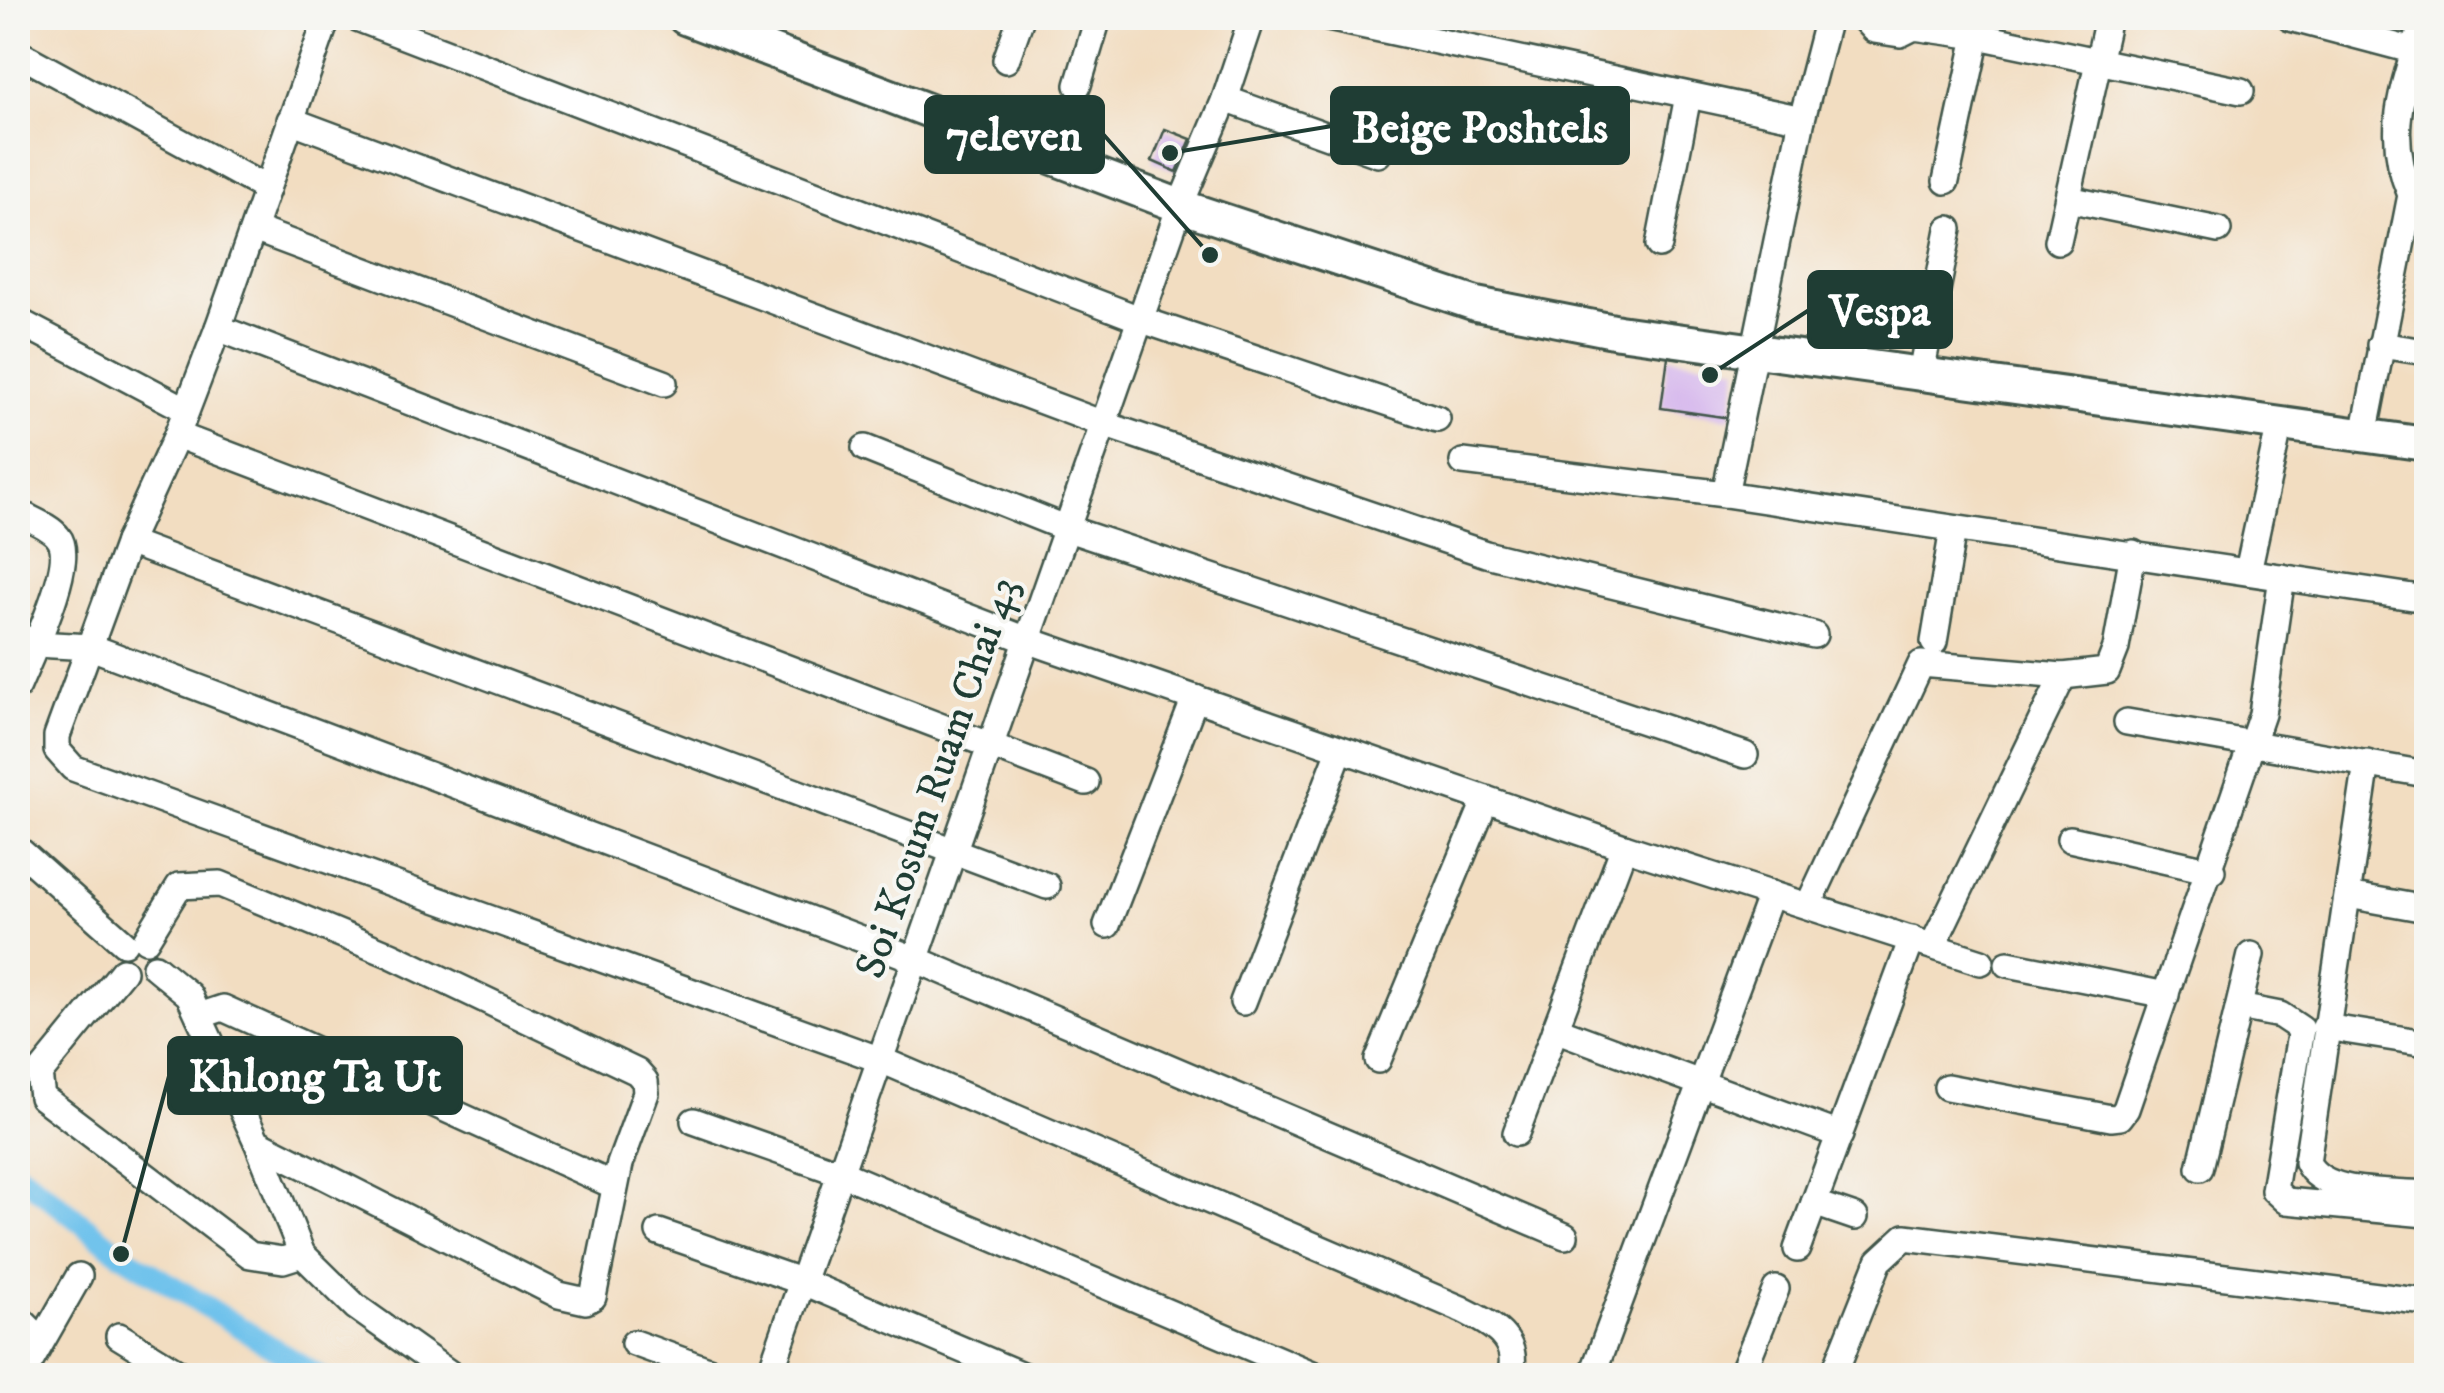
<svg xmlns="http://www.w3.org/2000/svg" width="2444" height="1393" viewBox="0 0 2444 1393" font-family="'IM FELL DW Pica',serif">
<style>
.lines{fill:none;stroke-linecap:round;stroke-linejoin:round}
.canal{stroke:#70c2ec;stroke-width:22}
.building{fill:#d2afec}
.minor-casing{stroke:#3f5549;stroke-width:30}
.tertiary-casing{stroke:#3f5549;stroke-width:38}
.minor{stroke:#fff;stroke-width:25}
.tertiary{stroke:#fff;stroke-width:32}
.labels{text-anchor:middle;dominant-baseline:central;stroke-width:8;stroke-linejoin:round;paint-order:stroke}
.street-label{font-size:42px;fill:#1f3d34;stroke:#f6f6f2}
.leader{fill:none;stroke:#1f3d34;stroke-width:4}
.callout-dot{fill:#1f3d34;stroke:#f6f6f2;stroke-width:4}
.callout{fill:#1f3d34;stroke:#1f3d34;stroke-width:4}
.callout-label{font-size:45px;text-anchor:middle;font-weight:bold;fill:#fff}
</style>
<rect width="100%" height="100%" fill="#f6f6f2"/>
<filter id="ink" filterUnits="userSpaceOnUse"><feTurbulence type="fractalNoise" baseFrequency=".01" numOctaves="2"/><feDisplacementMap in="SourceGraphic" scale="20" xChannelSelector="R" yChannelSelector="G"/><feConvolveMatrix kernelMatrix="1 2 1 2 8 2 1 2 1" color-interpolation-filters="sRGB"/></filter>
<filter id="wash" filterUnits="userSpaceOnUse"><feTurbulence type="fractalNoise" baseFrequency=".0048" numOctaves="4" result="noise"/><feDisplacementMap in="SourceGraphic" scale="40" xChannelSelector="R" yChannelSelector="G"/><feGaussianBlur stdDeviation="2.25" result="paint"/><feColorMatrix in="noise" values="0 0 0 0 0 0 0 0 0 0 0 0 0 0 0 0 0 1.4 0 .05"/><feComposite in="paint" operator="in"/></filter>
<g filter="url(#wash)">
<rect width="100%" height="100%" fill="#f2ddc1"/>
<g class="lines">
<polyline class="canal" points="18,1173 121,1254 319,1376"/>
</g>
<g id="blocks">
<g class="building">
<polygon points="1165,129 1191,139 1177,172 1152,161"/>
<polygon points="1668,357 1738,367 1730,418 1661,408"/>
</g>
</g>
</g>
<g filter="url(#ink)">
<use href="#blocks" fill-opacity="0" stroke="#3f5549" stroke-width="2.5"/>
<g class="lines">
<g class="minor-casing">
<g id="minor">
<path d="M327 18 218 328 177 435 128 542 57 736V750L73 768 881 1060 1459 1308C1487 1322 1522 1337 1510 1376"/>
<polyline points="357,18 1142,320 1437,419"/>
<polyline points="1328,18 1802,119"/>
<polyline points="1863,18 1874,30 1900,34 1914,27 1978,36 2241,91"/>
<polyline points="2290,18 2426,54"/>
<polyline points="18,53 267,189"/>
<polyline points="1006,60 1021,18"/>
<polyline points="1078,85 1098,18"/>
<polyline points="1225,99 1378,154"/>
<polyline points="290,120 1106,425 1486,554 1814,635"/>
<polyline points="1946,181 1981,18"/>
<polyline points="2068,199 2218,230"/>
<polyline points="254,229 664,383"/>
<polyline points="2058,241 2108,18"/>
<polyline points="1659,245 1688,96"/>
<polyline points="18,321 185,409"/>
<polyline points="218,328 1030,641 1624,847 1981,962"/>
<polyline points="2380,345 2426,352"/>
<polyline points="1921,373 1949,229"/>
<polyline points="177,435 1086,782"/>
<path d="M2364 435 2411 195C2382 129 2406 83 2424 18"/>
<polyline points="865,448 1068,529 1745,755"/>
<polyline points="1463,462 1725,494 2426,599"/>
<polyline points="1725,494 1802,119 1828,18"/>
<path d="M18 512C29 519 50 526 58 537 78 560 29 659 18 686"/>
<polyline points="128,542 1047,886"/>
<polyline points="2248,571 2280,423"/>
<polyline points="18,635 35,644 91,647 917,960 1565,1236"/>
<polyline points="1934,642 1953,529"/>
<polyline points="2127,722 2426,774"/>
<path d="M2367 763 2307 1162C2323 1197 2393 1190 2426 1194"/>
<polyline points="2070,839 2212,871"/>
<polyline points="18,849 124,943"/>
<polyline points="2348,895 2426,909"/>
<polyline points="1809,904 1921,664 2063,676 2107,671 2116,648 2133,553"/>
<polyline points="1107,925 1195,698"/>
<polyline points="146,940 179,886 220,884 391,955 637,1072 645,1081 646,1093 620,1164 593,1297 586,1301 559,1295 257,1142 189,995 155,967"/>
<polyline points="1933,945 2063,676"/>
<polyline points="2008,964 2166,995"/>
<polyline points="123,971 39,1074 42,1097 250,1255 283,1260 302,1254"/>
<polyline points="1243,1002 1340,750"/>
<polyline points="2239,1007 2280,1015 2301,1029 2274,1190 2286,1201 2426,1214"/>
<polyline points="199,1016 223,1008 615,1186"/>
<polyline points="2325,1027 2426,1043"/>
<polyline points="1555,1029 1840,1135"/>
<polyline points="1378,1060 1486,799"/>
<polyline points="1947,1087 2111,1118 2120,1117 2126,1109 2262,714 2282,577"/>
<polyline points="694,1121 841,1173 1317,1376"/>
<polyline points="1516,1133 1624,847"/>
<polyline points="257,1142 302,1254 356,1307 453,1376"/>
<polyline points="2200,1168 2251,955"/>
<polyline points="1814,1203 1855,1217"/>
<polyline points="659,1232 803,1282 1024,1376"/>
<polyline points="1797,1249 1912,939"/>
<polyline points="18,1317 40,1339"/>
<polyline points="119,1336 184,1376"/>
<polyline points="634,1343 725,1376"/>
<polyline points="22,1376 79,1276"/>
<polyline points="769,1376 1180,206 1225,99 1252,18"/>
<polyline points="1592,1376 1771,894"/>
<polyline points="1741,1376 1776,1289"/>
<polyline points="1833,1376 1879,1261 1905,1237 2426,1302"/>
</g>
</g>
<g class="tertiary-casing">
<polyline id="tertiary" points="685,18 1180,206 1476,304 1619,332 2426,444"/>
</g>
<use href="#minor" class="minor"/>
<use href="#tertiary" class="tertiary"/>
</g>
</g>
<g class="labels">
<g class="street-label">
<text transform="translate(938 778) rotate(-71)">Soi Kosum Ruam Chai 43</text>
</g>
</g>
<path class="leader" d="M1170 153L1332 126M1210 255L1103 134M1710 375L1809 310M121 1254L169 1076"/>
<g class="callout-dot">
<circle cx="1170" cy="153" r="10"/>
<circle cx="1210" cy="255" r="10"/>
<circle cx="1710" cy="375" r="10"/>
<circle cx="121" cy="1254" r="10"/>
</g>
<g class="callout">
<rect x="1332" y="88" width="296" height="75" rx="10"/>
<rect x="926" y="97" width="177" height="75" rx="10"/>
<rect x="1809" y="272" width="142" height="75" rx="10"/>
<rect x="169" y="1038" width="292" height="75" rx="10"/>
</g>
<g class="callout-label">
<text x="1480" y="142">Beige Poshtels</text>
<text x="1014" y="150">7eleven</text>
<text x="1880" y="325">Vespa</text>
<text x="315" y="1091">Khlong Ta Ut</text>
</g>
<rect width="2444" height="1393" fill="none" stroke="#f6f6f2" stroke-width="60"/>
</svg>
